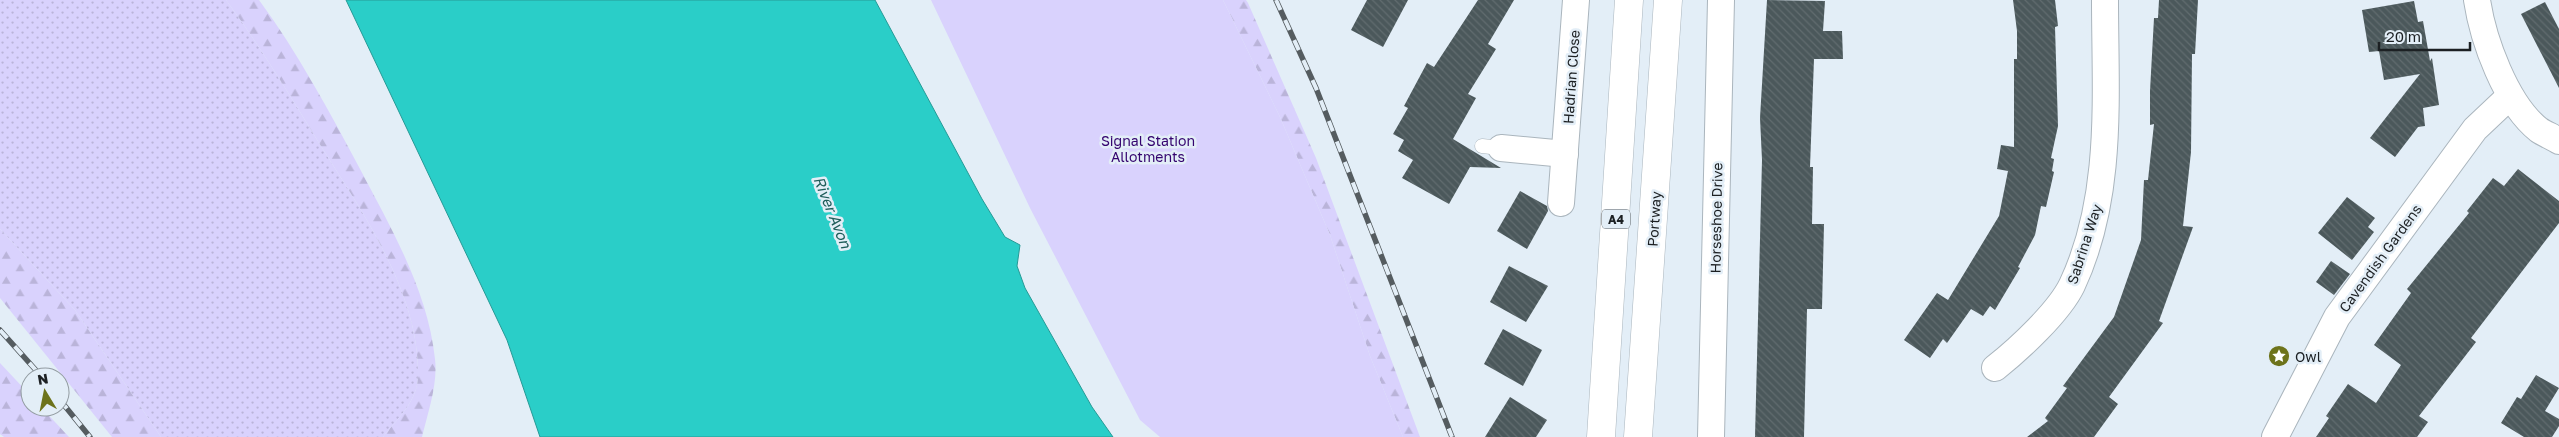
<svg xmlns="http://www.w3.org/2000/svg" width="2559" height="437" viewBox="0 0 2559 437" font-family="'Golos Text',sans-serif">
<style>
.grass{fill:url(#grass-dots)}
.forest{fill:url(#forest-firs)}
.garden{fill:#d9d2fd}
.water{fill:#2acec8;stroke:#269a96}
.building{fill:url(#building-back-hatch)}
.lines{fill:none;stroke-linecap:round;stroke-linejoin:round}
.service-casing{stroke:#aab5bd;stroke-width:15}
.minor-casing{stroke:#aab5bd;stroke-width:28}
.trunk-casing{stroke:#aab5bd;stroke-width:29}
.service{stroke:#fff;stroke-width:14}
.minor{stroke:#fff;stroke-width:26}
.trunk{stroke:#fff;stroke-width:28}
.rail-casing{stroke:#555c60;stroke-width:5.5}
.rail{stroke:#e3eef7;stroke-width:4;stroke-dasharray:11;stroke-linecap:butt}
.labels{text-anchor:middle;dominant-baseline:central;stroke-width:5;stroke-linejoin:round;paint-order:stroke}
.shield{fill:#e3eef7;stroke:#585e63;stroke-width:1}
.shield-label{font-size:12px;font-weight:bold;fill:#1c2023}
.street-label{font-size:14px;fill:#1c2023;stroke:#e3eef7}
.park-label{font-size:14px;fill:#34046f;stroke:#e3eef7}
.poi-label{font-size:14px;fill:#1c2023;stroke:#e3eef7;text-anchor:start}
.water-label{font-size:15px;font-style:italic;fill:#1f5d5a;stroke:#e3eef7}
</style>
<defs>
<pattern id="grass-dots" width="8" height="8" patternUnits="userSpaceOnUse" patternTransform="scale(1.25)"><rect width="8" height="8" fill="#d9d2fd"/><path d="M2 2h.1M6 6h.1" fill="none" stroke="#bab4d9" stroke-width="1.8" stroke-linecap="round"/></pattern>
<pattern id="forest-firs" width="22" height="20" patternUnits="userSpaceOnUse" patternTransform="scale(1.25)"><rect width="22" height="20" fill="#d9d2fd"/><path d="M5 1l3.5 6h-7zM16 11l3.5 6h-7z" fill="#bab4d9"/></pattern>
<pattern id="building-back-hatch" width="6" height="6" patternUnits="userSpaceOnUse" patternTransform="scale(1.25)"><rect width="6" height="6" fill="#4b585b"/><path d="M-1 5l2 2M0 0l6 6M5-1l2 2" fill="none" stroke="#616c6f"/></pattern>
</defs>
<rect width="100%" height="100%" fill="#e3eef7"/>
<path class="grass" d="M0 0H226C260 46 289 94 319 143 361 210 420 293 418 376 418 401 397 419 383 437H161L75 310 0 229Z"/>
<g class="forest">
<path d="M226 0H259C298 53 329 111 360 169 391 228 428 291 435 359 438 384 428 412 422 437H383C397 419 418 401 418 376 420 293 361 210 319 143 289 94 260 46 226 0Z"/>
<polygon points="1223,0 1246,0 1248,3 1316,158 1420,437 1403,437 1370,356 1330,235 1280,117"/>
<polygon points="0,229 75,310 161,437 112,437 0,298"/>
<polygon points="0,363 30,395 30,407 41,407 69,437 4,437 0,434"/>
</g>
<polygon class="garden" points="931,0 1223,0 1280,117 1330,235 1370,356 1403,437 1160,437 1140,420 1030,208"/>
<polygon class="water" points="346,0 875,0 982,199 1005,237 1020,245 1017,266 1025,288 1092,407 1113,437 540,437 507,340"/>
<g class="building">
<polygon points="1367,0 1408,0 1383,47 1351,30"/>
<polygon points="1478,0 1514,0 1488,44 1496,49 1468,94 1476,98 1453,139 1501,168 1470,167 1449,204 1402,178 1413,160 1398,151 1404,140 1393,134 1408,108 1404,106 1427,63 1434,67"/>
<polygon points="1767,0 1825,1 1823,31 1842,31 1843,59 1814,59 1810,167 1813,167 1812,224 1824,224 1822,309 1807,309 1804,437 1755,437 1762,160 1760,118"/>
<polygon points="2013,0 2055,0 2058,26 2055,27 2058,126 2051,158 2054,159 2052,171 2054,172 2046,207 2041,206 2035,235 2018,267 2020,268 1995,310 1990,306 1983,316 1971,309 1947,343 1943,339 1930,358 1904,340 1937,293 1948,300 1999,216 2008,171 1997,169 2001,145 2014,147 2014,59 2017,59 2017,31"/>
<polygon points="2159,0 2198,0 2195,54 2192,54 2191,152 2183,226 2193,227 2159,321 2163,323 2109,397 2118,404 2094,437 2027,437 2048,421 2045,418 2067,388 2063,386 2114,317 2141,240 2144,180 2148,180 2154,124 2150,125 2150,91 2154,18 2158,18"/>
<polygon points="2414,1 2418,22 2423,21 2430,61 2432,58 2439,105 2423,108 2425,126 2418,127 2395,157 2370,138 2420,74 2384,80 2379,51 2369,52 2362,10"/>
<polygon points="2545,2 2559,29 2559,88 2521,14"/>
<polygon points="2518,169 2559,201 2559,223 2471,338 2476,342 2419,416 2428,422 2417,437 2316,437 2329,418 2326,416 2348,384 2376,403 2401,365 2374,345 2411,293 2407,289 2469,213 2467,211 2493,178 2504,186"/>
<polygon points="1520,191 1547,206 1548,211 1527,249 1497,231"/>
<polygon points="2347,197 2375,218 2368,227 2374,232 2352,260 2318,233"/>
<polygon points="2331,261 2350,274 2334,295 2316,282"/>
<polygon points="1509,266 1548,286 1526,322 1490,302"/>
<polygon points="1503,329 1542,350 1523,386 1484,364"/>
<polygon points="2536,375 2559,388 2545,411 2559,419 2559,426 2552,437 2524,437 2501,423 2517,397 2521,399"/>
<polygon points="1510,397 1547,420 1536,437 1485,437"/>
</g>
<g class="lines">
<g class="service-casing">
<polyline id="service" points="1482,146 1501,148"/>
</g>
<g class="minor-casing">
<g id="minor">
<path d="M2477 0C2483 40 2506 104 2539 130 2545 134 2553 137 2559 141"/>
<polyline points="1501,148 1565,154"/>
<polyline points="1561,203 1576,0"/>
<path d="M1995 368C2019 349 2059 312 2072 285 2114 196 2105 95 2105 0"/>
<polyline points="1711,437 1721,0"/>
<polyline points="2275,437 2337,317 2475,129 2510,96"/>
</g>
</g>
<g class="trunk-casing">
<g id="trunk">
<polyline points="1601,437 1629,0"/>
<polyline points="1638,437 1668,0"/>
</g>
</g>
<use href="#service" class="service"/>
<use href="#minor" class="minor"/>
<use href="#trunk" class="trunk"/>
<g class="rail-casing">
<g id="rail">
<polyline points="1276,0 1316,88 1452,437"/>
<polyline points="0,330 42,377"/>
<polyline points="60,400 90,437"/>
</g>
</g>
<use href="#rail" class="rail"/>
</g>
<defs>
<g id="sight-disc" transform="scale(1.125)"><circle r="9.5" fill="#6d731b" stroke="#e3eef7"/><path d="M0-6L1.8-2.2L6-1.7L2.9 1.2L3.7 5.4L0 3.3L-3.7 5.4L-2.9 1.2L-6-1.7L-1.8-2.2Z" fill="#fff"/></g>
</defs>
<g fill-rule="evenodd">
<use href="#sight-disc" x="2279" y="356"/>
</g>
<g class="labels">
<rect class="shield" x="1602" y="209.5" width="28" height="19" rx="4"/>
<g class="shield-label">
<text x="1616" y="219">A4</text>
</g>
<g class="street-label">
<text transform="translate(1571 77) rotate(-86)">Hadrian Close</text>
<text transform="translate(1716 218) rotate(-89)">Horseshoe Drive</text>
<text transform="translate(1654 219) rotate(-86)">Portway</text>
<text transform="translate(2084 244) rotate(-72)">Sabrina Way</text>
<text transform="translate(2380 258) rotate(-54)">Cavendish Gardens</text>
</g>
<g class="park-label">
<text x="1148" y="140">Signal Station<tspan x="1148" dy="16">Allotments</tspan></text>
</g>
<g class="poi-label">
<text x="2295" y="356">Owl</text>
</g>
<g class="water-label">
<text transform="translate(833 212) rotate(68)">River Avon</text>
</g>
</g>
<g transform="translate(45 392) rotate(350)"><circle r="24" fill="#e3eef7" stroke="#939ca2"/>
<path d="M0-4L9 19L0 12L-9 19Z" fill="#6d731b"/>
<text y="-8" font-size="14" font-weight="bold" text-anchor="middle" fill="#1c2023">N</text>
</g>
<path d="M2379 42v8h91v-8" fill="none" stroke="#1c2023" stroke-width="2.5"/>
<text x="2386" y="42" font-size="15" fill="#1c2023" stroke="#e3eef7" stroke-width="4" paint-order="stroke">20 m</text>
</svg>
